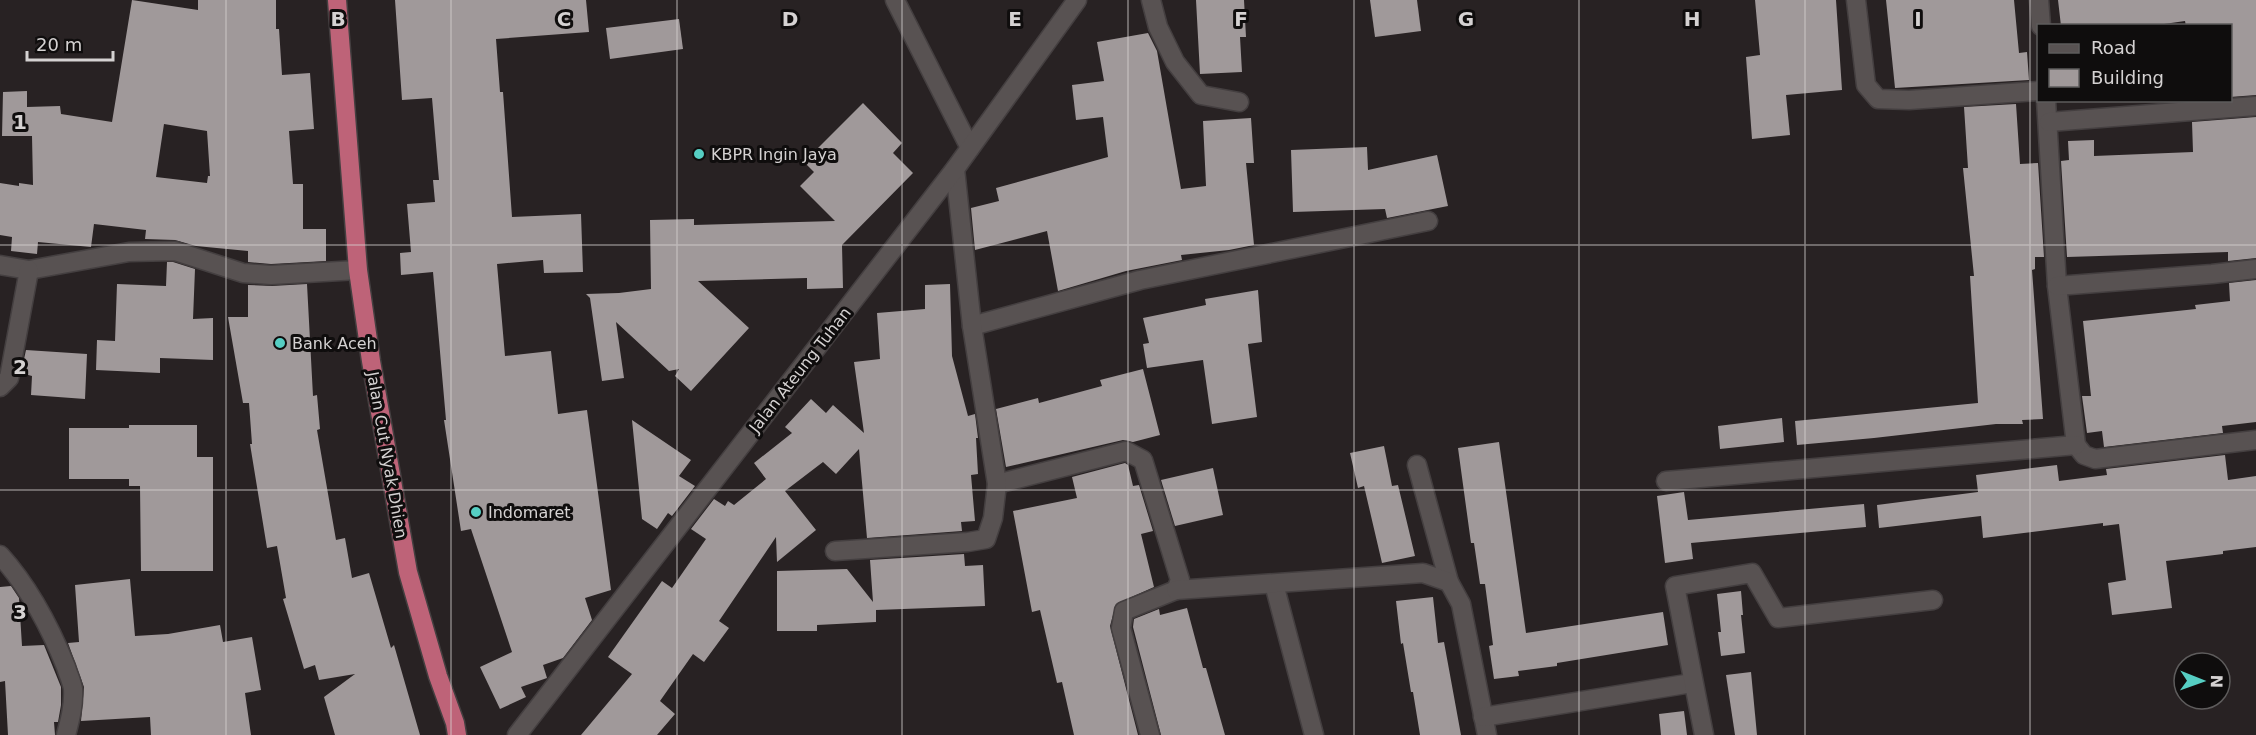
<svg xmlns="http://www.w3.org/2000/svg" width="2256" height="735" viewBox="0 0 2256 735" font-family="'DejaVu Sans',sans-serif">
<style>
.building{fill:#a0999a;fill-rule:evenodd}
.lines{fill:none;stroke-linecap:round;stroke-linejoin:round}
.minor-casing{stroke:#443f40;stroke-width:21}
.tertiary-casing{stroke:#443f40;stroke-width:21}
.trunk-casing{stroke:#443f40;stroke-width:21}
.minor{stroke:#585252;stroke-width:18}
.tertiary{stroke:#585252;stroke-width:18}
.trunk{stroke:#be6378;stroke-width:18}
.grid{fill:none;stroke:#d5d2d2;stroke-width:1.5;stroke-opacity:0.55}
.poi-dot{fill:#56cec3;stroke:#0f0d0d;stroke-width:2}
.labels{text-anchor:middle;dominant-baseline:central;stroke-width:6;stroke-linejoin:round;paint-order:stroke}
.poi-label{font-size:16px;fill:#d5d2d2;stroke:#0f0d0d;text-anchor:start}
.street-label{font-size:16px;fill:#d5d2d2;stroke:#0f0d0d}
.grid-label{font-size:20px;text-anchor:middle;font-weight:bold;fill:#d5d2d2;stroke:#0f0d0d;stroke-width:6;stroke-linejoin:round;paint-order:stroke}
</style>
<rect width="100%" height="100%" fill="#282223"/>
<g class="building">
<path d="M132 0 198 10V0H276V29H279L282 75 310 73 314 129 289 131 293 184H303V229H326V261L271 264 248 262V251L196 246 175 240 145 239 146 230 94 224 91 247 38 242 37 254 11 251 12 237 0 235V183L19 186V183L33 185 32 136H2L3 92 27 91V107L60 106 61 114 112 122ZM164 124 207 131 210 176H208L207 183 156 177Z"/>
<polygon points="395,0 586,0 589,32 496,39 500,92 503,92 512,217 581,214 583,272 544,273 543,260 497,264 505,356 551,351 558,414 587,410 611,590 585,598 592,620 563,658 543,665 547,678 521,687 526,697 500,709 480,667 512,652 471,529 461,531 444,420 446,420 433,272 401,275 400,253 411,252 407,204 435,202 433,180 439,180 432,98 402,100"/>
<polygon points="1196,0 1244,0 1246,37 1240,37 1242,72 1200,74"/>
<polygon points="1370,0 1417,0 1421,31 1375,37"/>
<polygon points="1755,0 1836,0 1842,90 1786,95 1790,135 1752,139 1746,57 1760,55"/>
<polygon points="1886,0 2014,0 2019,53 2027,52 2029,80 1895,88"/>
<polygon points="2058,0 2256,0 2256,95 2230,97 2230,26 2186,26 2185,21 2150,26 2061,26"/>
<polygon points="679,19 683,49 610,59 606,28"/>
<polygon points="1148,33 1157,51 1181,189 1206,186 1203,121 1251,118 1254,163 1246,163 1254,245 1229,250 1181,255 1182,260 1126,271 1058,291 1047,231 975,250 971,208 999,201 996,188 1108,157 1103,117 1076,120 1072,85 1104,81 1097,42"/>
<polygon points="863,103 902,143 893,153 913,173 842,245 843,288 807,289 807,278 698,281 749,328 691,391 675,376 679,369 669,371 616,322 624,378 602,381 590,298 586,294 619,293 651,289 650,220 694,219 694,225 835,221 800,186 814,172 804,162"/>
<polygon points="2016,104 2020,164 2038,163 2044,257 2035,257 2035,269 2032,270 2043,419 2022,420 2023,424 1996,424 1874,438 1797,445 1795,421 1978,403 1970,276 1974,276 1963,168 1968,168 1964,107"/>
<polygon points="2256,117 2256,258 2228,261 2228,252 2067,257 2061,161 2069,160 2068,141 2094,140 2094,156 2193,152 2192,122"/>
<polygon points="1367,147 1368,170 1437,155 1448,206 1387,218 1385,209 1293,212 1291,150"/>
<polygon points="167,262 173,262 195,269 193,319 213,318 213,360 160,358 160,373 96,370 97,340 115,341 117,284 166,286"/>
<polygon points="2256,280 2256,422 2222,426 2223,433 2104,447 2102,431 2087,433 2082,396 2091,396 2083,321 2196,309 2195,305 2230,301 2229,283"/>
<polygon points="307,284 313,396 317,395 320,429 317,430 336,540 345,538 352,578 369,573 391,648 394,645 420,735 335,735 324,697 355,674 319,680 315,665 304,669 283,599 286,598 277,546 267,548 250,444 252,444 249,403 243,403 228,317 248,317 248,285 272,286"/>
<polygon points="950,284 952,356 968,416 975,414 978,438 976,438 978,474 971,475 975,521 961,522 962,531 867,538 859,449 836,474 823,462 785,491 816,530 777,562 776,537 719,621 729,628 704,662 693,654 660,701 675,714 657,735 581,735 632,674 608,657 662,581 672,588 706,539 691,529 714,499 725,506 728,501 734,505 766,479 754,463 792,433 785,427 811,399 826,413 833,405 864,433 854,362 880,359 877,313 925,309 925,285"/>
<polygon points="1258,290 1262,342 1248,344 1257,417 1212,424 1203,360 1147,368 1143,344 1149,343 1143,318 1206,305 1205,299"/>
<polygon points="26,350 87,354 85,399 31,395 32,376 21,373"/>
<polygon points="1143,369 1160,435 1133,442 1123,440 1006,467 996,409 1038,398 1039,403 1102,386 1100,380"/>
<polygon points="1782,418 1784,442 1720,449 1718,426"/>
<polygon points="632,420 691,460 679,476 695,486 672,516 668,513 657,529 642,519"/>
<polygon points="129,425 197,425 197,457 213,457 213,571 141,571 140,486 129,486 129,479 69,479 69,428 129,428"/>
<polygon points="1499,442 1526,633 1663,612 1668,645 1557,663 1557,666 1518,671 1519,676 1494,679 1489,646 1493,645 1485,584 1480,584 1474,543 1471,543 1458,448"/>
<polygon points="1384,446 1392,486 1398,485 1415,556 1382,563 1364,486 1358,488 1350,453"/>
<polygon points="2225,455 2228,480 2256,476 2256,547 2223,551 2223,554 2166,561 2172,608 2112,615 2108,583 2126,580 2119,524 2103,526 2103,523 1983,538 1981,516 1879,528 1877,505 1978,492 1976,475 2057,465 2059,481 2107,475 2106,469"/>
<polygon points="1125,463 1128,465 1133,486 1139,485 1153,531 1141,534 1154,587 1116,604 1110,626 1138,735 1074,735 1062,682 1057,683 1040,610 1032,612 1013,511 1077,498 1072,477"/>
<polygon points="1213,468 1223,515 1175,526 1161,480"/>
<polygon points="1684,492 1688,520 1864,504 1866,527 1691,543 1693,559 1665,563 1657,496"/>
<polygon points="964,554 965,566 983,565 985,606 876,610 876,622 817,625 817,631 777,631 777,571 847,569 873,602 870,560"/>
<polygon points="130,579 135,636 168,634 220,625 223,642 252,637 261,690 245,693 251,735 151,735 150,717 81,721 84,687 68,643 79,642 75,585"/>
<polygon points="11,586 19,598 22,646 44,645 61,687 61,705 58,722 54,722 55,735 8,735 5,681 0,682 0,587"/>
<polygon points="1741,591 1743,615 1741,615 1745,653 1721,656 1718,632 1721,632 1717,594"/>
<polygon points="1433,597 1438,643 1444,642 1461,735 1420,735 1413,692 1411,692 1403,643 1401,644 1396,601"/>
<polygon points="1187,608 1203,668 1206,668 1225,735 1161,735 1133,627 1134,619 1159,609 1160,615"/>
<polygon points="1751,672 1757,735 1735,735 1726,675"/>
<polygon points="1684,711 1687,735 1661,735 1659,714"/>
</g>
<g class="lines">
<g class="minor-casing">
<g id="minor">
<polyline points="895,0 970,148"/>
<polyline points="1151,0 1158,27 1175,62 1201,95 1239,102"/>
<polyline points="1856,0 1866,85 1878,99 1909,100 2038,91"/>
<polyline points="2039,0 2041,26"/>
<polyline points="2046,100 2057,286 2076,445 2084,455 2095,459 2256,440"/>
<polyline points="2049,122 2256,106"/>
<polyline points="0,265 29,270 129,252 175,251 243,273 271,275 358,270"/>
<polyline points="2057,286 2212,274 2256,269"/>
<polyline points="972,326 1140,280 1428,221"/>
<polyline points="0,387 9,378 29,270"/>
<polyline points="1417,465 1449,582"/>
<polyline points="1666,481 2076,445"/>
<polyline points="997,484 1126,451 1143,460 1180,580 1176,590 1124,611 1121,628 1150,735"/>
<polyline points="835,551 968,542 986,539 993,518 997,484 972,326 955,169"/>
<path d="M0 555C29 587 50 627 66 667 68 674 72 682 73 689 74 705 70 720 66 735"/>
<polyline points="1274,584 1314,735"/>
<polyline points="1176,590 1423,573 1449,582 1461,604 1487,735"/>
<polyline points="1483,717 1692,683"/>
<polyline points="1704,735 1675,586 1752,573 1778,618 1933,600"/>
</g>
</g>
<g class="tertiary-casing">
<polyline id="tertiary" points="517,735 955,169 1077,0"/>
</g>
<g class="trunk-casing">
<polyline id="trunk" points="337,0 358,270 371,361 408,572 438,676 455,723 457,735"/>
</g>
<use href="#minor" class="minor"/>
<use href="#tertiary" class="tertiary"/>
<use href="#trunk" class="trunk"/>
</g>
<path class="grid" d="M226 0V735M451 0V735M677 0V735M902 0V735M1128 0V735M1354 0V735M1579 0V735M1805 0V735M2030 0V735M0 245H2256M0 490H2256"/>
<g class="poi-dot">
<circle cx="699" cy="154" r="6"/>
<circle cx="280" cy="343" r="6"/>
<circle cx="476" cy="512" r="6"/>
</g>
<g class="labels">
<g class="poi-label">
<text x="711" y="154">KBPR Ingin Jaya</text>
<text x="292" y="343">Bank Aceh</text>
<text x="488" y="512">Indomaret</text>
</g>
<g class="street-label">
<text transform="translate(800 370) rotate(-52)">Jalan Ateung Tuhan</text>
<text transform="translate(387 455) rotate(80)">Jalan Cut Nyak Dhien</text>
</g>
</g>
<g class="grid-label">
<text x="338" y="26">B</text>
<text x="564" y="26">C</text>
<text x="790" y="26">D</text>
<text x="1015" y="26">E</text>
<text x="1241" y="26">F</text>
<text x="1466" y="26">G</text>
<text x="1692" y="26">H</text>
<text x="1918" y="26">I</text>
<text x="20" y="129">1</text>
<text x="20" y="374">2</text>
<text x="20" y="619">3</text>
</g>
<rect x="2037" y="24" width="195" height="78" fill="#0f0d0d" stroke="#5e5c5c" stroke-width="1.5"/>
<rect x="2049" y="44" width="30" height="9" fill="#585252" stroke="#5e5c5c" stroke-width="1.5"/>
<text x="2091" y="54" font-size="18" fill="#d5d2d2">Road</text>
<rect x="2049" y="69" width="30" height="18" fill="#a0999a" stroke="#5e5c5c" stroke-width="1.5"/>
<text x="2091" y="84" font-size="18" fill="#d5d2d2">Building</text>
<g transform="translate(2202 681) rotate(91)"><circle r="28" fill="#0f0d0d" stroke="#5e5c5c" stroke-width="1.5"/>
<path d="M0-4.5L10 22L0 15L-10 22Z" fill="#56cec3"/>
<text y="-9" font-size="16" font-weight="bold" text-anchor="middle" fill="#d5d2d2">N</text>
</g>
<path d="M27 51v9h86v-9" fill="none" stroke="#d5d2d2" stroke-width="3"/>
<text x="36" y="51" font-size="18" fill="#d5d2d2" stroke="#0f0d0d" stroke-width="4.5" paint-order="stroke">20 m</text>
</svg>
